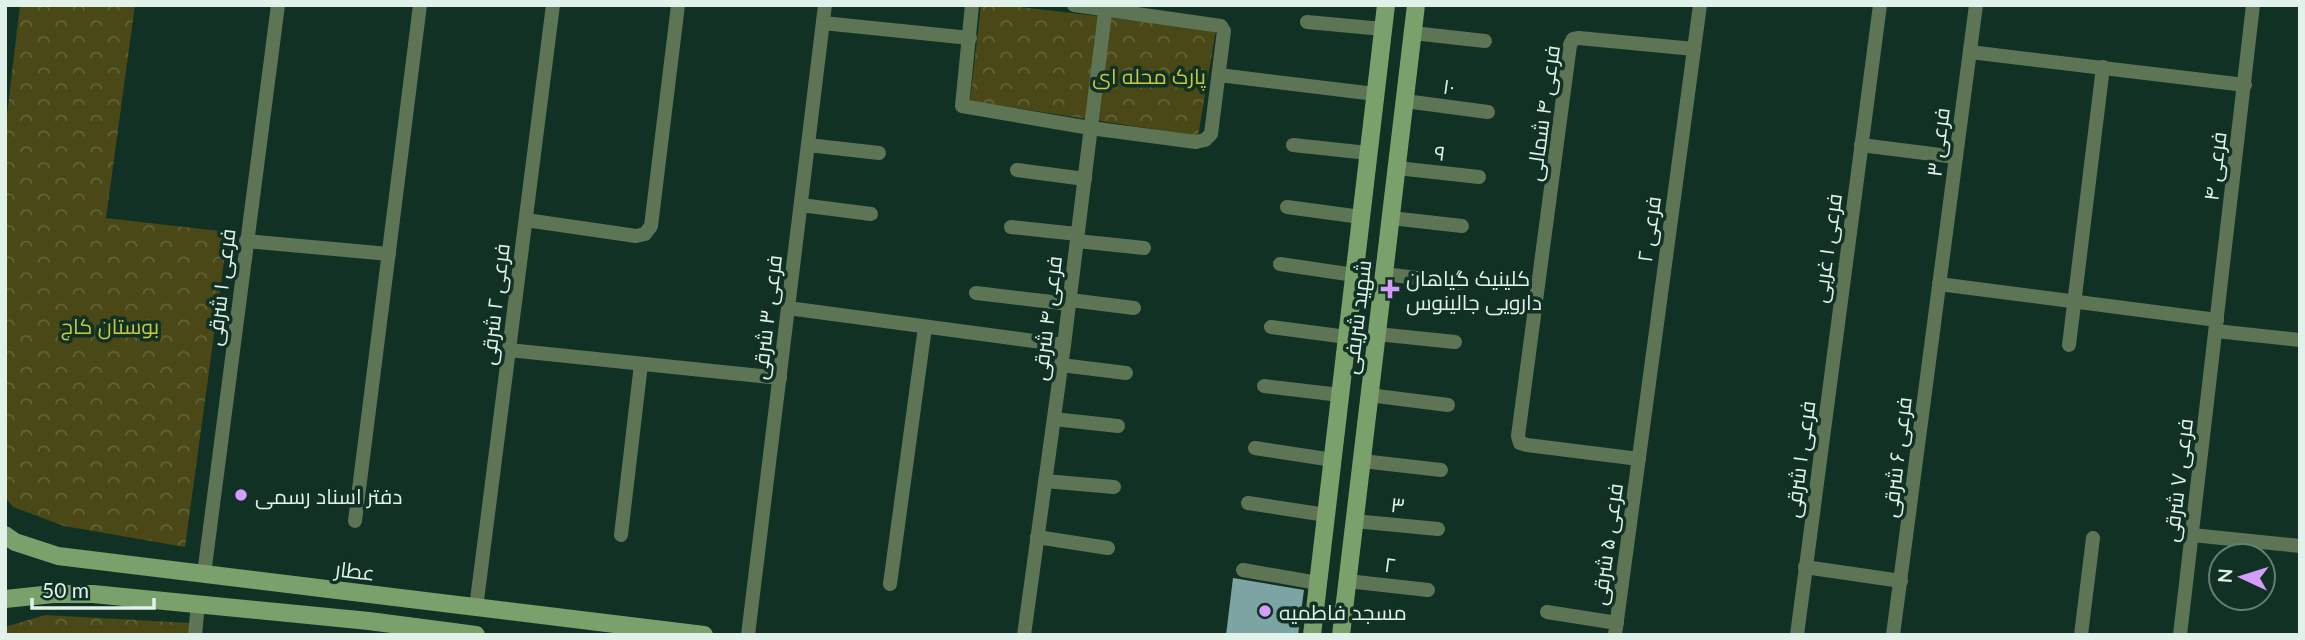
<svg xmlns="http://www.w3.org/2000/svg" width="2305" height="640" viewBox="0 0 2305 640" font-family="Lato,Cairo,sans-serif">
<style>
.park{fill:url(#park-crowns)}
.building{fill:#7ca4a3}
.lines{fill:none;stroke-linecap:round;stroke-linejoin:round}
.street{stroke:#5e7555;stroke-width:14}
.secondary{stroke:#7aa06c;stroke-width:18}
.poi-dot{fill:#d49cfb;stroke:#113125;stroke-width:2.5}
.labels{text-anchor:middle;dominant-baseline:central;stroke-width:7;stroke-linejoin:round;paint-order:stroke}
.park-label{font-size:21px;fill:#cac93d;stroke:#113125}
.street-label{font-size:21px;fill:#e0f2ea;stroke:#113125}
.poi-label{font-size:21px;fill:#e0f2ea;stroke:#113125;text-anchor:start}
</style>
<defs>
<pattern id="park-crowns" width="20" height="18" patternUnits="userSpaceOnUse" patternTransform="scale(1.75)"><rect width="20" height="18" fill="#494816"/><path d="M2 6a3 3 0 1 1 6 0M12 15a3 3 0 1 1 6 0" fill="none" stroke="#636338"/></pattern>
</defs>
<rect width="100%" height="100%" fill="#113125"/>
<g class="park">
<polygon points="20,5 135,5 106,218 228,232 185,547 64,526 13,507 5,497 5,132"/>
<polygon points="981,5 1003,5 1216,30 1198,136 970,101"/>
<polygon points="45,615 191,623 189,635 5,635 5,627"/>
</g>
<polygon class="building" points="1233,578 1304,590 1298,635 1226,635"/>
<g class="lines">
<g class="street">
<polyline points="972,5 962,106 1090,128 1196,142 1205,140 1211,134 1224,31 1221,26 1074,5"/>
<polyline points="1307,22 1383,29"/>
<polyline points="823,23 970,38"/>
<polyline points="1413,33 1485,41"/>
<polyline points="1970,52 2245,85"/>
<polyline points="1219,75 1375,94"/>
<polyline points="1405,101 1488,112"/>
<polyline points="808,145 879,153"/>
<polyline points="1293,145 1368,153"/>
<polyline points="1861,145 1956,157"/>
<polyline points="1397,168 1479,177"/>
<polyline points="1017,170 1085,179"/>
<polyline points="801,205 871,214"/>
<polyline points="1287,207 1361,217"/>
<polyline points="1391,218 1462,226"/>
<polyline points="526,220 636,236 645,234 651,226 678,5"/>
<polyline points="1011,227 1077,234"/>
<polyline points="246,241 389,254"/>
<polyline points="1077,241 1144,248"/>
<polyline points="1280,264 1354,275"/>
<polyline points="1384,274 1459,283"/>
<polyline points="1939,284 2217,320"/>
<polyline points="976,293 1069,304"/>
<polyline points="1070,300 1134,308"/>
<polyline points="788,308 1064,345"/>
<polyline points="1271,327 1347,337"/>
<polyline points="2216,331 2300,340"/>
<polyline points="1377,334 1455,342"/>
<polyline points="2069,345 2103,67"/>
<polyline points="509,350 780,378"/>
<polyline points="1061,365 1126,373"/>
<polyline points="1264,386 1340,395"/>
<polyline points="1369,395 1448,405"/>
<polyline points="1054,419 1118,426"/>
<polyline points="1255,448 1333,460"/>
<polyline points="1639,459 1527,445 1520,443 1518,436 1570,45 1573,39 1579,38 1694,49"/>
<polyline points="1362,461 1441,470"/>
<polyline points="1045,481 1114,487"/>
<polyline points="1248,503 1326,515"/>
<polyline points="355,521 420,5"/>
<polyline points="1354,521 1438,529"/>
<polyline points="621,535 641,364"/>
<polyline points="2192,535 2300,546"/>
<polyline points="1037,537 1108,548"/>
<polyline points="1805,567 1901,581"/>
<polyline points="1243,570 1318,583"/>
<polyline points="204,574 278,5"/>
<polyline points="1347,581 1428,590"/>
<polyline points="890,584 925,327"/>
<polyline points="476,608 553,5"/>
<polyline points="1547,612 1617,623"/>
<polyline points="195,635 198,604"/>
<polyline points="748,635 825,5"/>
<polyline points="1024,635 1064,345 1106,5"/>
<polyline points="1615,635 1700,5"/>
<polyline points="1797,635 1880,5"/>
<polyline points="1893,635 1976,5"/>
<polyline points="2081,635 2093,538"/>
<polyline points="2180,635 2253,5"/>
</g>
<g class="secondary">
<polyline points="5,535 15,542 58,556 704,635"/>
<polyline points="5,599 53,594 93,594 369,621 476,635"/>
<polyline points="1312,635 1386,5"/>
<polyline points="1341,635 1416,5"/>
</g>
</g>
<g class="poi-dot">
<path d="M1386.5 278.5h7v7h7v7h-7v7h-7v-7h-7v-7h7z"/>
<circle cx="241" cy="495" r="7"/>
<circle cx="1265" cy="611" r="7"/>
</g>
<g class="labels">
<g class="park-label">
<text x="1149" y="75">پارک محله ای</text>
<text x="110" y="325">بوستان کاج</text>
</g>
<g class="street-label">
<text transform="translate(1449 86) rotate(8)">۱۰</text>
<text transform="translate(1542 113) rotate(-82)">فرعی ۴ شمالی</text>
<text transform="translate(1937 142) rotate(-83)">فرعی ۳</text>
<text transform="translate(1440 152) rotate(7)">۹</text>
<text transform="translate(2214 166) rotate(-83)">فرعی ۴</text>
<text transform="translate(1648 229) rotate(-82)">فرعی ۲</text>
<text transform="translate(1826 248) rotate(-82)">فرعی ۱ غربی</text>
<text transform="translate(220 287) rotate(-83)">فرعی ۱ شرقی</text>
<text transform="translate(494 304) rotate(-83)">فرعی ۲ شرقی</text>
<text transform="translate(766 317) rotate(-83)">فرعی ۳ شرقی</text>
<text transform="translate(1356 317) rotate(-83)">شهید شریفی</text>
<text transform="translate(1046 318) rotate(-83)">فرعی ۴ شرقی</text>
<text transform="translate(1896 457) rotate(-83)">فرعی ۶ شرقی</text>
<text transform="translate(1799 459) rotate(-82)">فرعی ۱ شرقی</text>
<text transform="translate(2177 480) rotate(-83)">فرعی ۷ شرقی</text>
<text transform="translate(1398 504) rotate(6)">۳</text>
<text transform="translate(1606 544) rotate(-82)">فرعی ۵ شرقی</text>
<text transform="translate(1390 564) rotate(7)">۲</text>
<text transform="translate(355 570) rotate(7)">عطار</text>
</g>
<g class="poi-label">
<text x="1406" y="277">کلینیک گیاهان<tspan x="1406" dy="24">دارویی جالینوس</tspan></text>
<text x="255" y="495">دفتر اسناد رسمی</text>
<text x="1279" y="611">مسجد فاطمیه</text>
</g>
</g>
<rect width="2305" height="640" fill="none" stroke="#e0f2ea" stroke-width="14"/>
<g transform="translate(2242 577) rotate(274)"><circle r="33" fill="#113125" stroke="#647e74" stroke-width="2"/>
<path d="M0-5L12 26L0 18L-12 26Z" fill="#d49cfb"/>
<text y="-10" font-size="19" font-weight="bold" text-anchor="middle" fill="#e0f2ea">N</text>
</g>
<path d="M32 598v10h122v-10" fill="none" stroke="#e0f2ea" stroke-width="3.5"/>
<text x="42" y="598" font-size="21" fill="#e0f2ea" stroke="#113125" stroke-width="5" paint-order="stroke">50 m</text>
</svg>
